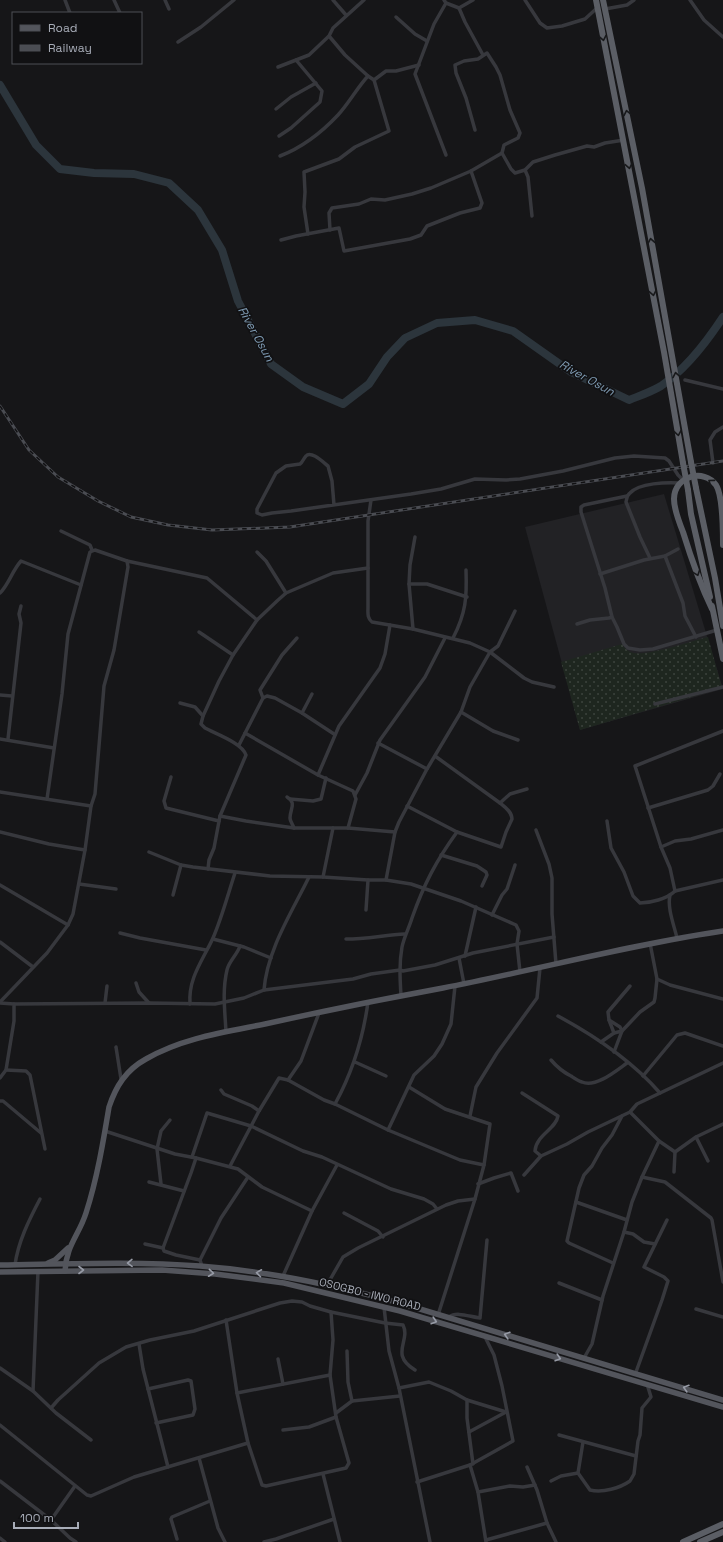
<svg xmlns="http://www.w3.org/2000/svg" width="723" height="1542" viewBox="0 0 723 1542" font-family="'Space Grotesk',sans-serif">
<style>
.built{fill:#222225}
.grass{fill:url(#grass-dots)}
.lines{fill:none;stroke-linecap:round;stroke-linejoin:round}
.river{stroke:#2c353c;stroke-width:8}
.minor{stroke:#37383d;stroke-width:3.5}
.primary{stroke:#53555c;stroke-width:5.5}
.trunk{stroke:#5b5e65;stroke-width:6}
.rail-casing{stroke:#4a4c52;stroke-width:3}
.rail{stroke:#111113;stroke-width:1.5;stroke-dasharray:4.5;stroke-linecap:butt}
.trunk-bridge{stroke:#5b5e65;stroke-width:6}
.oneway{stroke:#18191b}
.oneway2{stroke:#979ba6}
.labels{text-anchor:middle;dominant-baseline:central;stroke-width:3.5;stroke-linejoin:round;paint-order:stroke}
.street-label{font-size:11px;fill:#a8adb8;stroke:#111113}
.water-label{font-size:12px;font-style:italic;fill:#7f9bb3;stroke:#111113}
</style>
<defs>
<pattern id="grass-dots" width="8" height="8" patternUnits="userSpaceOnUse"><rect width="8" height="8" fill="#1e261f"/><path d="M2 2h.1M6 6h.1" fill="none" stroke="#3c433d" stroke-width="1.8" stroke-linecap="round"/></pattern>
</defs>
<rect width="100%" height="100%" fill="#161618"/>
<polygon class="built" points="664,494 723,689 580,730 525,527"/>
<path class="grass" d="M708 637 722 688 580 730 561 662 622 644C625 648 628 652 634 653 649 656 691 641 708 637Z"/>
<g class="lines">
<path class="river" d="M0 85 36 145 60 169 94 173 134 174 169 183 198 210 222 250 238 301 271 364 303 387 343 404 369 384 387 357 405 338 437 323 475 320 513 331 571 372 629 400C639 396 651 392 661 386 686 369 706 343 723 317"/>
<g class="minor">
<polyline points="65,0 70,13"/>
<polyline points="114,0 120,13"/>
<polyline points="165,0 169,9"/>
<polyline points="333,0 346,15"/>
<polyline points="444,0 446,3 459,8 473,0"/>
<polyline points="525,0 540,23 547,28 562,26 585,19 597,8"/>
<polyline points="690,0 704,20 723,37"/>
<polyline points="459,8 465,22 483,55"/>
<polyline points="605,9 627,5 634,0"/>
<polyline points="396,17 415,34 427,41"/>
<polyline points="178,42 201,27 234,0"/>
<polyline points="278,67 309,55 329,36 333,28 364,0"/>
<polyline points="368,76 374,80 386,71 396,71 419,65"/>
<polyline points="276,109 291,97 316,83"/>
<polyline points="475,130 466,98 456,73 455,65 464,61 478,59 487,53 496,67 500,75 510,110 520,133 518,138 504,145 502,153"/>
<polyline points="279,136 291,128 320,102 322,91 296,60"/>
<polyline points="446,155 415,74 434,24 446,3"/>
<path d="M280 156C301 148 322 132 338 115 349 103 357 88 368 76L345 55 329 36"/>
<polyline points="525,170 528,177 532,216"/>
<polyline points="330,230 329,213 332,208 359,204 371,199 385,200 412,194 431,188 471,171"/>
<polyline points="308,234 304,207 305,192 304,172 339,159 355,147 389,131 374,80"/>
<polyline points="281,240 296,236 339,228 344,251 410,239 421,235 427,226 460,213 480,208 482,203 471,171 502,153 511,169 515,173 525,170 533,162 555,155 587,146 594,147 605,143 624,140"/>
<polyline points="685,380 723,389"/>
<polyline points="713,463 710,440 715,432 723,427"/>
<polyline points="627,496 584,505 581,507 581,512 605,588 612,617 617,627 624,644 628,648 640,650 653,649 717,630"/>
<path d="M371 500 368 521V607C368 613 367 618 372 622L413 629 470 643 490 652 524 678 532 682 554 687"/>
<path d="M334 505 332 481 328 466C324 463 311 450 306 456 303 459 303 462 300 464L286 466 276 473 257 509V513L262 515 272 513 291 511 411 494 441 489 475 479 506 480 520 479 563 471 615 458 634 456 665 458 669 461 678 475 683 480"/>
<polyline points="61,531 90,545 92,550"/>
<polyline points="257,552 266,561 286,593"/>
<polyline points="665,556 683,603 685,616 696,637"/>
<path d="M650 558 640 537 626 502C627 498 627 495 630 493 639 483 667 482 680 483"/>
<polyline points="127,561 207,578 257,620"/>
<polyline points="600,574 644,560 665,556 678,549"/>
<polyline points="409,584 427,584 467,597"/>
<path d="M0 593C9 584 12 571 21 561L81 585"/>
<polyline points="577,624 590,620 609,618 612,617"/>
<polyline points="413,629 409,584 410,565 415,537"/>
<polyline points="199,632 233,655"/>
<path d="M453 638C466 613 467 597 466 570"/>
<polyline points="0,695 12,696"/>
<polyline points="263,698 260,690 282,655 297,638"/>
<polyline points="180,703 195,707 203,716"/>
<polyline points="655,704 723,687"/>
<polyline points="461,712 493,731 518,740"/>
<polyline points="302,713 312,694"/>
<polyline points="245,733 318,775 353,791 356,799 348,828"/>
<polyline points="0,739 54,748"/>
<polyline points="8,739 21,623 19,614 21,606"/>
<polyline points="378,743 427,769"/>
<polyline points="239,745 263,698 267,696 275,698 302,713 334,734"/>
<polyline points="318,775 339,726 380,668 385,654 390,625"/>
<polyline points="171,777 164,801 166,808 219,821"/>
<polyline points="0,792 91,806"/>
<polyline points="355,795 367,773 380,740 425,677 445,638"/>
<path d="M287 797C297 803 290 809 290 818 290 821 293 825 294 828"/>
<polyline points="290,799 313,801 321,799 326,778"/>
<polyline points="500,803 510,794 527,789"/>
<path d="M407 806 457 832 501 847 506 832 512 819C512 812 505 807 500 803L435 756"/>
<polyline points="648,808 708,790 713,786 720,774"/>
<polyline points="220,816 246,821 294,828 348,828 395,832"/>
<path d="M607 821 611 848 624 872 633 896 640 903C650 903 667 899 675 891L723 880"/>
<polyline points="536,830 549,864 552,878 552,914 556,964"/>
<polyline points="0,832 49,844 85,850"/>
<polyline points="661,847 675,841 691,839 723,830"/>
<polyline points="149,852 181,865 193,867 270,876 323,877 368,880 386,880 411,884 461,901 516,925 519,931 517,944 520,972"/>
<polyline points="441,855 477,866 486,872 487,875 482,886"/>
<path d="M208 869 209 860 214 848 220 816 246 755C242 743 216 734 205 728L201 724 203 716 219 681 233 655 257 620 277 601 286 593 333 573 368 568"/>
<polyline points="323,877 333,828"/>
<polyline points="386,880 395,832 399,822 427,769 461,712 470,687 490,652 498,646 515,611"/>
<polyline points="79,884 116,889"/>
<polyline points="0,885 68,925"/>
<polyline points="675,891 670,868 661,847 635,766 723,731"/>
<polyline points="173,895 181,865"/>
<path d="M670 895C667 908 674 925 677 938"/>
<polyline points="366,910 368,880"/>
<polyline points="492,915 502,895 507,889 515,865"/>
<polyline points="120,933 140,938 206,950"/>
<polyline points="213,939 244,947 271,958"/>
<path d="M346 939C366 939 385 935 405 934"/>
<polyline points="0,942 33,967"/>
<polyline points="465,956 476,907"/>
<polyline points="459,958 464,984"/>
<polyline points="657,979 670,985 723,999"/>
<polyline points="136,983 139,992 149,1003"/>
<path d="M264 990C267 950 292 912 309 877"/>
<path d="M401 996C400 979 399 964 402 947 404 937 409 928 412 918 424 884 436 861 457 832"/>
<polyline points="0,1002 47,953 68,925 73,914 85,850 91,806 95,794 104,686 114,650 128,567 127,561 95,550 90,552 68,634 62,694 47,799"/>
<polyline points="0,1003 14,1004 14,1021 6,1070 0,1078"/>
<polyline points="105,1003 107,986"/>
<polyline points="14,1004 149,1003 215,1004 244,998 264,990 353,979 371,974 400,970 403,971 435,965 473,953 554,937"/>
<path d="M190 1004C188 978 203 960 213 938 222 917 228 894 235 873"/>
<path d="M558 1016C595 1036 633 1062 660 1093"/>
<path d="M226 1032C225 1012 222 991 227 970 229 961 237 955 240 946"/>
<polyline points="614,1033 609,1020 608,1012 630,986"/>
<polyline points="601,1042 614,1033 622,1031 620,1027 609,1020"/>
<polyline points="116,1047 121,1079"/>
<polyline points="614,1052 622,1031 640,1012 654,1002 655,998 657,979 650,943"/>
<path d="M551 1060C557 1067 563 1072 571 1076 574 1078 578 1081 582 1082 596 1088 617 1070 627 1063"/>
<polyline points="355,1062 386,1076"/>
<polyline points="6,1070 26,1071 30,1075 45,1149"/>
<polyline points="643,1076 677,1035 685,1033 723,1046"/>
<polyline points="288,1080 301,1061 319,1013"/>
<polyline points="409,1087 445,1109 490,1124 484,1165 475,1199 438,1315"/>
<polyline points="221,1090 224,1094 252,1106 259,1111"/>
<path d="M522 1093 558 1116C556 1129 536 1135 535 1151L541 1156"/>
<polyline points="0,1101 3,1101 41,1133"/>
<path d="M335 1104C353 1071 363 1039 368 1002"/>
<polyline points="630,1112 659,1141 675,1152"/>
<polyline points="470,1116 476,1087 497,1053 537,998 540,968"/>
<polyline points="388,1130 414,1075 434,1056 442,1044 451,1024 455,986"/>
<polyline points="105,1131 175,1154 196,1158 238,1169 262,1187 312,1211"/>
<polyline points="696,1137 708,1161"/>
<polyline points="675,1152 696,1137 723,1124"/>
<polyline points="192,1157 207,1113 251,1126 303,1151 322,1157 391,1189 424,1199 433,1204 437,1209"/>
<polyline points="230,1166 259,1111 279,1078 288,1080 324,1100 335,1104 388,1130 460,1160 484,1165"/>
<polyline points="674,1172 675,1152"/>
<polyline points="524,1175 541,1156 567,1144 588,1132 630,1112 637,1104 723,1063"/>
<polyline points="642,1177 665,1182 711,1218 712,1220 723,1282"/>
<polyline points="149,1182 184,1191"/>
<polyline points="161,1184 157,1149 161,1131 170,1120"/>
<polyline points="478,1184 494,1178 511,1173 518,1191"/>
<polyline points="576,1202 627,1220"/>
<polyline points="344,1213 378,1231 383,1237"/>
<polyline points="624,1232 633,1234 644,1242 655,1244"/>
<polyline points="145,1244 163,1248 164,1251 176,1255 200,1260"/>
<polyline points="163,1248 191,1173 196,1158"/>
<polyline points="613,1263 569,1243 567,1241 579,1188 584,1175 592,1166 602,1148 612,1135 622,1116"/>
<path d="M15 1265C18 1242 29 1220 40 1199"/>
<polyline points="202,1266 200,1260 221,1218 248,1177"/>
<polyline points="283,1276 312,1211 337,1165"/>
<polyline points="559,1283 602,1300"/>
<polyline points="327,1285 343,1257 358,1248 446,1205 458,1201 475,1199"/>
<polyline points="384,1307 389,1351 399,1388 430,1542"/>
<polyline points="696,1309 723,1317"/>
<path d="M449 1317C457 1311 470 1317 480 1318L487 1240"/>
<polyline points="226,1320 237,1393 248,1443 262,1485 266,1486 346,1468 349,1463 336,1417 330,1375 333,1340 331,1312"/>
<polyline points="139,1344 143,1369 168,1467"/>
<polyline points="347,1351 348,1382 352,1401"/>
<polyline points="584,1358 592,1344 603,1296 624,1232 632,1202 642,1177 659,1141"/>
<polyline points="278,1359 283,1384"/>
<polyline points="0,1368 33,1391 56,1413 91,1440"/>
<polyline points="636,1372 662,1300 668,1281 664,1277 644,1267 667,1220"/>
<polyline points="399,1388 429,1382 451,1391 467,1400 506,1412"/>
<polyline points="148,1389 188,1380 191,1381 195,1409 193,1415 156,1423"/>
<polyline points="33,1391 38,1271"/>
<polyline points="237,1393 330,1375"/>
<polyline points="467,1400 467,1418 473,1464"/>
<path d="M51 1408 58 1400 99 1363 126 1347 150 1340 194 1331 280 1303 292 1301 302 1302 310 1306 331 1312 385 1323 403 1325C411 1341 389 1354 415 1370"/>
<polyline points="336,1413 352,1401 400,1396"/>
<polyline points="0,1425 87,1495 91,1496 134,1477 248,1443"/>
<polyline points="283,1430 309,1427 336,1417"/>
<polyline points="469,1432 506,1412"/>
<polyline points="559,1435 636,1456"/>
<path d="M583 1442 578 1473 590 1490C603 1493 620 1488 630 1481L634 1474 638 1441 640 1435 642 1408 651 1397 647 1384"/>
<polyline points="199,1458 218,1528 225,1542"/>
<polyline points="470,1465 478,1492 486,1542"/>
<polyline points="527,1467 537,1490 547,1523 556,1542"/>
<polyline points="323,1474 340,1542"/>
<polyline points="0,1481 51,1520 70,1538 76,1542"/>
<polyline points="551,1481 561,1476 578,1473"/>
<polyline points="417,1482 470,1465 513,1441 502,1386 494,1355 485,1337"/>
<polyline points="478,1492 510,1486 523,1487 535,1485"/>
<polyline points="51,1520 75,1486"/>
<polyline points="0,1538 5,1542"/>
<polyline points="177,1539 171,1519 172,1517 210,1501"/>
<polyline points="486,1540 547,1523"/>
<polyline points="264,1542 276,1539 334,1519"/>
</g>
<g class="primary">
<polyline points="48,1263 55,1260 68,1248"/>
<path d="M0 1265C67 1264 134 1261 200 1266 268 1271 334 1285 400 1303L723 1400"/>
<path d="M65 1271C66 1246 79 1235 86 1213 97 1179 103 1143 109 1107 116 1086 126 1070 146 1059 182 1038 225 1032 265 1024 324 1011 383 999 443 988 536 970 629 945 723 931"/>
<polyline points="0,1272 162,1270 215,1274 284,1283 400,1311 723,1407"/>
</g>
<g class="trunk">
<polyline points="596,0 664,352 683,463"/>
<polyline points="603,0 642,188 691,462"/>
<polyline points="696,488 715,578 723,626"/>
<polyline points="688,490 691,514 710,597"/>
<polyline points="712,606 723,659"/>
<path d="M712 609C700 584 691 558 683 532 679 522 674 509 674 499 674 476 704 468 716 485 723 496 723 531 723 545"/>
<polyline points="683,1542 723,1524"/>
<polyline points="700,1542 723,1532"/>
</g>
<g class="rail-casing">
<polyline id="rail" points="0,406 29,450 58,477 98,501 131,517 168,525 212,530 290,527 723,461"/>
</g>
<use href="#rail" class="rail"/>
<g class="trunk-bridge">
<polyline points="691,462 696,488"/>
<polyline points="683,463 688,490"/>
</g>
</g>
<defs><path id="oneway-chevron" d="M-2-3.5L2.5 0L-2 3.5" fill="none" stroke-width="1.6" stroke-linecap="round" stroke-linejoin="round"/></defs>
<g class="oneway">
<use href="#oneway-chevron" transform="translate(603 38) rotate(79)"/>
<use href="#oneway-chevron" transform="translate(627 113) rotate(-102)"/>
<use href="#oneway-chevron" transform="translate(629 166) rotate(79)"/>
<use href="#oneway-chevron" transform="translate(651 241) rotate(-100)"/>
<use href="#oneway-chevron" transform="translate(653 293) rotate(79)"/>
<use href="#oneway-chevron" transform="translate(676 375) rotate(-101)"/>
<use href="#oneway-chevron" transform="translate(678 433) rotate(81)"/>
<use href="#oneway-chevron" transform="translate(711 482) rotate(-144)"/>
<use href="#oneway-chevron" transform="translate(697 573) rotate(70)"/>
</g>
<g class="oneway2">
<use href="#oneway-chevron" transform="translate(130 1263) rotate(179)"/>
<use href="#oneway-chevron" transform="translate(81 1270)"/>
<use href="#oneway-chevron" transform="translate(211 1273) rotate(6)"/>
<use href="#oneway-chevron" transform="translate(259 1273) rotate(-172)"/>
<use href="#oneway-chevron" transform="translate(434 1321) rotate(17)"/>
<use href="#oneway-chevron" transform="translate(507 1335) rotate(-163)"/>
<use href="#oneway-chevron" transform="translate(558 1358) rotate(17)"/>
<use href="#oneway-chevron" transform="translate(686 1388) rotate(-163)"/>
</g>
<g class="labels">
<g class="street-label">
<text transform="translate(370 1294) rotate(14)">OSOGBO - IWO ROAD</text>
</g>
<g class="water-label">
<text transform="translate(256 334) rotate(61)">River Osun</text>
<text transform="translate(587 378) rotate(29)">River Osun</text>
</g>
</g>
<rect x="12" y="12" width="130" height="52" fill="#111113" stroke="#4d4f55"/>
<rect x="20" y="25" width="20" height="6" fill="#53555c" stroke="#4d4f55"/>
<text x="48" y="32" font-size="12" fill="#a8adb8">Road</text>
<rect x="20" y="45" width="20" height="6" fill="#4a4c52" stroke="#4d4f55"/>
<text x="48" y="52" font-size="12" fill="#a8adb8">Railway</text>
<path d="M14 1522v6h64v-6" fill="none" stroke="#a8adb8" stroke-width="2"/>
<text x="20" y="1522" font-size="12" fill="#a8adb8" stroke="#111113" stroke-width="3" paint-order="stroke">100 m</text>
</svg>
